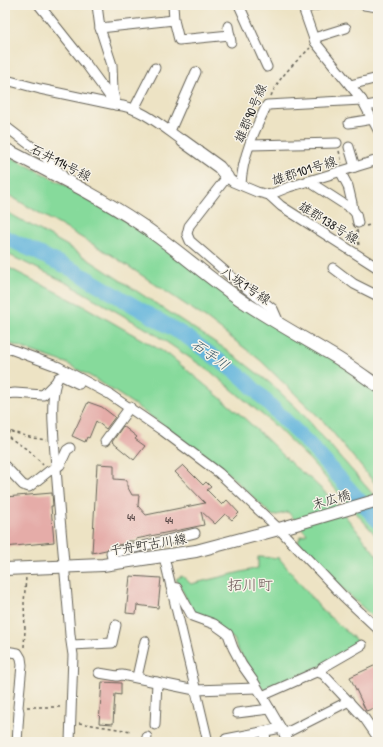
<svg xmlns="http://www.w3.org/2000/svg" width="383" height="747" viewBox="0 0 383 747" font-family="'Patrick Hand','Klee One',sans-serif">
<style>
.green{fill:#86da9b;stroke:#517b5c}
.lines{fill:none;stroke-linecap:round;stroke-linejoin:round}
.river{stroke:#61b4dc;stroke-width:15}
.building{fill:#e5aca8}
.service-casing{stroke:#656257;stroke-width:6}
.minor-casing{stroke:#656257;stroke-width:11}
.tertiary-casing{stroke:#656257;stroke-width:14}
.path{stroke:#656257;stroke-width:1.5;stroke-dasharray:3 3;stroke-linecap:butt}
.service{stroke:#fff;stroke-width:4.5}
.minor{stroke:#fff;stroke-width:9}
.tertiary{stroke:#fff;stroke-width:12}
.labels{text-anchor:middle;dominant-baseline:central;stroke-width:3;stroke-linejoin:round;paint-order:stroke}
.number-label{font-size:11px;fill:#4e403f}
.street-label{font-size:13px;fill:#1c1c1c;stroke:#f7f3e8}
.water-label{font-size:14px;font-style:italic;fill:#385969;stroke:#f7f3e8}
.quarter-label{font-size:15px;fill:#624e4d;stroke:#f7f3e8}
</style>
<rect width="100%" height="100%" fill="#f7f3e8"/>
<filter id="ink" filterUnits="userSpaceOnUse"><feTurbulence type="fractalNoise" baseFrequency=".025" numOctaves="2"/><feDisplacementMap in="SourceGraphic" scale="8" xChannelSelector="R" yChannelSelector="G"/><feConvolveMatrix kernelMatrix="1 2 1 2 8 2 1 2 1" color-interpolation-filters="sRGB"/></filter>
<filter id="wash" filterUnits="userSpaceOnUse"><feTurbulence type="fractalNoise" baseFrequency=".012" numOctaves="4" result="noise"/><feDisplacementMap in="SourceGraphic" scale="16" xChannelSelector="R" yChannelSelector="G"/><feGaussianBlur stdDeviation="0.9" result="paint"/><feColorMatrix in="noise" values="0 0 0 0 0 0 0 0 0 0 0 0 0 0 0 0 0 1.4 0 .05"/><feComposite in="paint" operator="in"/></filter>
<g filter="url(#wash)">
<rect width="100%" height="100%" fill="#ede3c4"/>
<g class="green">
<polygon points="5,154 94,200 378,389 378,487 324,422 260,360 207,319 113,256 5,193"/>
<polygon points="5,211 66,245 227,350 270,383 300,411 378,500 378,538 310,460 271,422 211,372 150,331 65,282 5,253"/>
<polygon points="5,266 82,305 169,355 242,416 273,445 295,467 312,480 331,498 378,557 378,622 325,572 298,541 301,536 307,534 288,512 273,516 218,464 210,462 173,433 135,405 97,380 66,363 5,342"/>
<polygon points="258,557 279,558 322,610 356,640 357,644 322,666 264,691 237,648 234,639 194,613 176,579 182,576 191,584 258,568"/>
</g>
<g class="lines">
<polyline class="river" points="5,237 75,271 187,337 243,378 309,444 378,521"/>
</g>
<g id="blocks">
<g class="building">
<polygon points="88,402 102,407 115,417 106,429 96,421 89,438 87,437 85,442 72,436"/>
<polygon points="123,426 137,437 135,439 145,446 134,460 112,442"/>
<polygon points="97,464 114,465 114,479 127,480 127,486 132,495 139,495 138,506 146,515 205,503 175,472 183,465 203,485 206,482 211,487 207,490 222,505 227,500 239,513 232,520 225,514 215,524 201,511 204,525 136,539 136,541 127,541 127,543 118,545 110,545 110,547 106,550 92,553"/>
<polygon points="52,493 53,506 51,506 54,542 5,547 5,497"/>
<polygon points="130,576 161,578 158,608 137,605 136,614 126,613"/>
<polygon points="376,665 378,669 378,707 366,711 350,677"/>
<polygon points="102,682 121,683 121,695 115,694 113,724 99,723"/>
</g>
</g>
</g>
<g filter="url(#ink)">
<use href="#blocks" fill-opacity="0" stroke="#656257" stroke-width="1"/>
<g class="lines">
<g class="service-casing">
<polyline id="service" points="304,11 327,5"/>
</g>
<g class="minor-casing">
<g id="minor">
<polyline points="39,5 86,64 116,105"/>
<polyline points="97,5 100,28 112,65 113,91 115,100"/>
<polyline points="173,5 174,20"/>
<polyline points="239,5 267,67"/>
<polyline points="302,5 315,42 362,100 378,130"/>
<polyline points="364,5 378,7"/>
<polyline points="228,26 231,42"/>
<polyline points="100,28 174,20 179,40 230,35"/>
<polyline points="314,38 346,28"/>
<path d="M5 82 10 81 40 89 116 105C141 107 163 127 183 141"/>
<polyline points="350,85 378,78"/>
<polyline points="366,106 378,104"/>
<polyline points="134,109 155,68"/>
<polyline points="349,123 373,119"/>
<polyline points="5,126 43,155 63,176"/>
<polyline points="170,131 196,72"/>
<polyline points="250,145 337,143"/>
<polyline points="349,147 355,167"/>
<polyline points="340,171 348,186 352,203 353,210 356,214 358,223"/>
<polyline points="308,181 353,210"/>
<path d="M241 185C242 157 255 129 267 105L362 100"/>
<polyline points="269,195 281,206 378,268"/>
<polyline points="333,268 354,284 378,296"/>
<polyline points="280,325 273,309 234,279 190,241 187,234 189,226 227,177 233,182 257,192 269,195 289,187 378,160"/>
<polyline points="5,347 59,367 109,394 163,431 219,473 279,529 343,596 378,629"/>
<polyline points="5,394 15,393 43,395 55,383"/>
<polyline points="105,441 130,407"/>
<polyline points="5,466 23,485 29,487 49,471 56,468 60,465 67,450 70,448"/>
<polyline points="164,557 208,742"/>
<polyline points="113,564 111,553 139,547 195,533"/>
<polyline points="171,587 177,588 179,592 192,616 214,624 228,634 233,648 242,665 254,682 289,742"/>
<polyline points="72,645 112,643 116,625"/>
<polyline points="5,651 18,653 21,658 22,665 18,707 19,712 17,742"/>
<polyline points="320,672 322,668 362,645"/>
<polyline points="99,673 117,676 122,675 195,690 257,688"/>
<polyline points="137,677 145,641"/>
<polyline points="262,696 314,673 317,672 323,674 365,719 378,738"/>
<polyline points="237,713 270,709"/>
<polyline points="155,725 157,682"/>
<polyline points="265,732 266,742"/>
<polyline points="284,734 349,701"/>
<polyline points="226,739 281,728"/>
<path d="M70 742 73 655 70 635C66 579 60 524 56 468 55 446 48 396 58 378L62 376 79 384"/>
<polyline points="146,742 147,737"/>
</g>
</g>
<g class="tertiary-casing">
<g id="tertiary">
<polyline points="183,141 219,167 227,177"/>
<path d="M5 149C51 173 97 195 140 224 176 248 208 278 244 302 271 320 300 336 327 352 345 362 361 374 378 386"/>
<polyline points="5,569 103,565 196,551 279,529 378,500"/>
</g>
</g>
<g class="path">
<path d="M271 96C279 76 296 62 310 48"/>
<polyline points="339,151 342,163"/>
<polyline points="366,226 378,223"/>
<polyline points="357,230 359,246"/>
<polyline points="5,430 33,438 46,440"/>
<polyline points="9,431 8,435 10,438 31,452 43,465"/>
<polyline points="24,647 25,630 24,603 26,577"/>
<polyline points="5,707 9,707"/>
<polyline points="27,707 63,707"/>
<polyline points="79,723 131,731"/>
</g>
<use href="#service" class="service"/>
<use href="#minor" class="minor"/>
<use href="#tertiary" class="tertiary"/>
</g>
</g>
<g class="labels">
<g class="number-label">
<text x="131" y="517">44</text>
<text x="169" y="520">44</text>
</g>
<g class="street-label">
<text transform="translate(250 113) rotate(-67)">雄郡90号線</text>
<text transform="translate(61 162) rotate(27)">石井114号線</text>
<text transform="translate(304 170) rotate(-18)">雄郡101号線</text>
<text transform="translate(329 222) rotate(32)">雄郡138号線</text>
<text transform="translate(246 285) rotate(34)">八坂1号線</text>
<text transform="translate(331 499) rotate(-16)">末広橋</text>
<text transform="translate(148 544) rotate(-9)">千舟町古川線</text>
</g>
<g class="water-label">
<text transform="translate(211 354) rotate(36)">石手川</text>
</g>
<g class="quarter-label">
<text x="250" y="584">拓川町</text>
</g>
</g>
<rect width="383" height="747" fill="none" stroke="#f7f3e8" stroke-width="20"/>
</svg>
